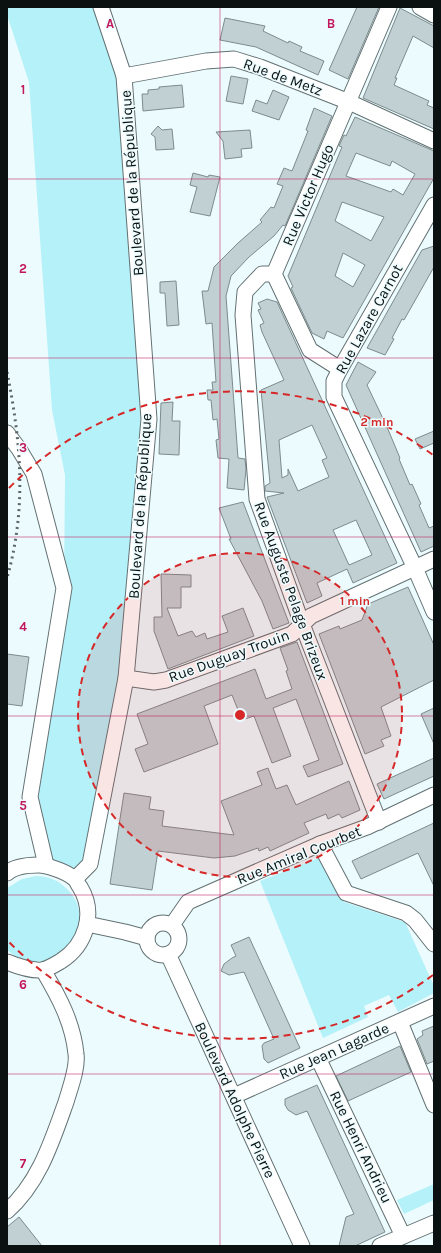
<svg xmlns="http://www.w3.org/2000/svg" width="441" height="1253" viewBox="0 0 441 1253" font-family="Karla,sans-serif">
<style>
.green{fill:#b5f1f9}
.building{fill:#c1d0d2;stroke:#7d8b8d;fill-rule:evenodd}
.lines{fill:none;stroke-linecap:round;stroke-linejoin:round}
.minor-casing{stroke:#637173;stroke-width:17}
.minor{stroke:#fff;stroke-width:15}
.rail{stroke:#5e6768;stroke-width:3;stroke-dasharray:2 4;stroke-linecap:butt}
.grid{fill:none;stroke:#c2185b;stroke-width:1;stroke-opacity:0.55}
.ring{fill:none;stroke:#d62828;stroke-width:2;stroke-dasharray:7 5}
.labels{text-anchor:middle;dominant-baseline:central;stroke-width:3;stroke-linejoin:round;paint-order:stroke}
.street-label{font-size:15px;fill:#0b1011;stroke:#ecfcfe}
.grid-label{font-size:13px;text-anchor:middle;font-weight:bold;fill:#c2185b;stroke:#ecfcfe;stroke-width:3;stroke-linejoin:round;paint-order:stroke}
.centre{fill:#d62828;stroke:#ecfcfe;stroke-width:2}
.ring-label{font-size:12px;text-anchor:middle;font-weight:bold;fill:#d62828;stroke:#ecfcfe;stroke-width:3;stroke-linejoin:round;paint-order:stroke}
</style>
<rect width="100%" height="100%" fill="#ecfcfe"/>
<g class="green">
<polygon points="7,7 101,7 124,76 149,419 126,678 90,864 75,879 46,865 30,797 64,588 65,475 52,410 29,82 7,15"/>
<polygon points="321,857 344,902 405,922 434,986 434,993 398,1012 389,995 364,1006 368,1017 323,1038 260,881"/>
<path d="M36 876C49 876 60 881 69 891 103 929 49 986 7 950V888L22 879Z"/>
<polygon points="434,1184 434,1200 404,1214 397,1200"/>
</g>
<g class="building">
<polygon points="357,7 379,7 348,79 329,70"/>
<polygon points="400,8 434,26 434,48 413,36 395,78 397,78 394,85 429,101 427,105 434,108 434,129 363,98"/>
<polygon points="225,18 265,26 263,31 288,43 289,41 302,47 300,51 324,61 318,75 256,47 220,40"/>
<polygon points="231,76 248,79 243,104 226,101"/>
<polygon points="182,85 184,107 143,111 142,94 148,94 148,90 159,89 159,87"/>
<polygon points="273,90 289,97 279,120 252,111 256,100 267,104"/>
<polygon points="314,108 332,116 285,226 283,225 274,236 249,257 231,276 226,296 238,458 245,459 246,469 244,490 227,488 229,459 218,458 216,440 219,439 217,419 213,420 211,400 208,400 207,390 213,390 212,382 216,382 212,323 206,324 202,291 208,291 214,267 238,243 262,222 260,220 271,207 274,208 283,186 277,184 284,168 292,171 308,131 306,130"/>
<path d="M355 117 434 151V178L343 338 327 331 324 339 312 333 291 288 293 287 288 276 342 147 339 146 344 135 346 136ZM356 153 390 166 392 161 415 174 403 195 393 189 391 192 346 176ZM342 202 384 217 371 241 335 221ZM343 253 365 265 353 287 335 276Z"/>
<polygon points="158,126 162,130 172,129 174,149 156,150 155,137 151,134"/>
<polygon points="250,130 252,148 241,149 242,157 225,159 223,141 216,132"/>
<polygon points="193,173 208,177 209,175 220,177 210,216 190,212 197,187 190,185"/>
<polygon points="434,246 434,267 404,320 402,319 392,338 394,339 385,355 367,348 422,250"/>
<polygon points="176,281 179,325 167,326 165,293 160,293 160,282"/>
<path d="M267 299 277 302 397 563 353 583 347 569 317 583 322 596 307 603 267 497 284 493 265 491V486L270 483 261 390 284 380 262 332 260 325 264 323 258 310 261 309 258 303ZM312 425 327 458 322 460 329 477 298 491 288 469V475L282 478 279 440ZM356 520 372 555 349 565 333 530Z"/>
<polygon points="358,362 376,372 367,385 387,427 400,458 399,459 410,485 412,484 421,504 419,505 429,528 434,526 434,546 421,552 346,385"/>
<polygon points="173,402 172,421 180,421 179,455 159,454 161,403"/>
<polygon points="434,431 434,443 420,449 415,439"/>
<polygon points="243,502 289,623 273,629 262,601 229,539 231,539 219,508"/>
<polygon points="161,574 191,575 191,587 181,587 181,608 167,608 178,636 192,631 196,637 205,633 207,639 228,632 222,616 243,608 254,636 168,669 154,631 154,617 162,617"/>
<polygon points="408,587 434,645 434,680 381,707 391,736 381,740 384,746 365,754 319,634 339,626 340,629 362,620 368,604"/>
<polygon points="297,642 343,764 308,777 303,766 319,760 296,699 273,708 291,756 272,763 254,716 242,720 232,695 204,706 218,744 144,772 135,749 148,744 137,714 255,669 266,699 292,689 286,671 288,670 280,648"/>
<polygon points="7,654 29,657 22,706 7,704"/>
<polygon points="434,708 434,744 421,714"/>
<polygon points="434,758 434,776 384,799 377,784"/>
<polygon points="268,768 276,789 287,785 296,805 349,781 360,810 342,818 339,814 328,819 326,814 304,823 309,833 270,851 268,847 259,851 258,848 235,856 214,858 158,851 152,890 110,884 124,793 151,797 149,809 164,811 162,826 234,835 221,801 262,785 257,772"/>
<polygon points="434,823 434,886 418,853 361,879 352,861"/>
<polygon points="249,937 300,1048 268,1063 264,1059 262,1046 264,1043 274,1039 244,972 229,975 221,971 224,964 232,958 236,956 231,945"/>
<polygon points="434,1026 434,1061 427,1064 417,1039 423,1035 422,1031"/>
<polygon points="400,1046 411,1072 348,1101 336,1076"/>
<polygon points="317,1085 385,1232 355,1246 339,1246 346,1217 354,1214 307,1111 296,1115 288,1110 285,1105 285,1099"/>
<polygon points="19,1217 42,1246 7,1246 7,1227"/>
</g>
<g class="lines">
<g class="minor-casing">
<g id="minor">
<polyline points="420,7 434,15"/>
<polyline points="124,76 206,61 234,59 260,67 349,102 434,141"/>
<polyline points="434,205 340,369 334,381 334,397 415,568 434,612"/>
<polyline points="274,274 262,274 245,292 243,315 257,499 302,624 379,822"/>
<polyline points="340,369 310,350 274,274 389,7"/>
<polyline points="7,433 19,449 34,474 64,588 30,797 46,865"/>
<polyline points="126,678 154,682 166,680 292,634 311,616 434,559"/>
<polyline points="320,844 346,893 406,913 415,920 434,944"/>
<path d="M7 873C15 866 28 865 39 865 45 865 50 867 56 869 62 871 70 875 75 879 77 881 78 885 80 887 96 913 86 945 61 961 56 964 48 969 42 970 31 971 17 966 7 962"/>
<polyline points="75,879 90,864 126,678 149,419 124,76 101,7"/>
<circle cx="163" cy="939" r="16"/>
<polyline points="87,924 125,932 147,938"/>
<polyline points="172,925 188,902 320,844 367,827 434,795"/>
<polyline points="168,954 302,1246"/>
<polyline points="400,1022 434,1105"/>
<polyline points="318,1058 403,1236"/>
<polyline points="234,1096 434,1006"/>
<path d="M7 1211C39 1183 52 1141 66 1102 70 1088 78 1068 76 1054 73 1023 59 997 43 970"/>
<polyline points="380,1246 434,1223"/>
</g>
</g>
<use href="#minor" class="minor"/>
<path class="rail" d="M7 372C21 442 27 508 7 578"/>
</g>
<path class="grid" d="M220 7V1246M7 179H434M7 358H434M7 537H434M7 716H434M7 895H434M7 1074H434"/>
<circle cx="240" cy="715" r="162" fill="#d62828" fill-opacity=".12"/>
<g class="ring">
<circle cx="240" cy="715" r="162"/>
<path d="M433 975A324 324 0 0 1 9 942M9 488A324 324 0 0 1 433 455"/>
</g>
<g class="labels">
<g class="street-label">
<text transform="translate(283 77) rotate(20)">Rue de Metz</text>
<text transform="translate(132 183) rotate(-94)">Boulevard de la République</text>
<text transform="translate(308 195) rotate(-67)">Rue Victor Hugo</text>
<text transform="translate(369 319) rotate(-61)">Rue Lazare Carnot</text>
<text transform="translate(140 506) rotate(-86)">Boulevard de la République</text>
<text transform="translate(291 591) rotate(70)">Rue Auguste Pelage Brizeux</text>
<text transform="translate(229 656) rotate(-20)">Rue Duguay Trouin</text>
<text transform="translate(299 855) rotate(-22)">Rue Amiral Courbet</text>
<text transform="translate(334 1051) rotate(-24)">Rue Jean Lagarde</text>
<text transform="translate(235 1100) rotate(65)">Boulevard Adolphe Pierre</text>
<text transform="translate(361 1147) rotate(64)">Rue Henri Andrieu</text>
</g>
</g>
<g class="grid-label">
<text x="110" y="28">A</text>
<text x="331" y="28">B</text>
<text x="23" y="94">1</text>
<text x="23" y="273">2</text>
<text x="23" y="452">3</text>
<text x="23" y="631">4</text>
<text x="23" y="810">5</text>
<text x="23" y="989">6</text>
<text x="23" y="1168">7</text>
</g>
<circle cx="240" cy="715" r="6" class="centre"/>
<g class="ring-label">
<text x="377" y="426">2 min</text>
<text x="355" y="605">1 min</text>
</g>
<rect width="441" height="1253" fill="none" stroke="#0b1011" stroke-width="16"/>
</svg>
